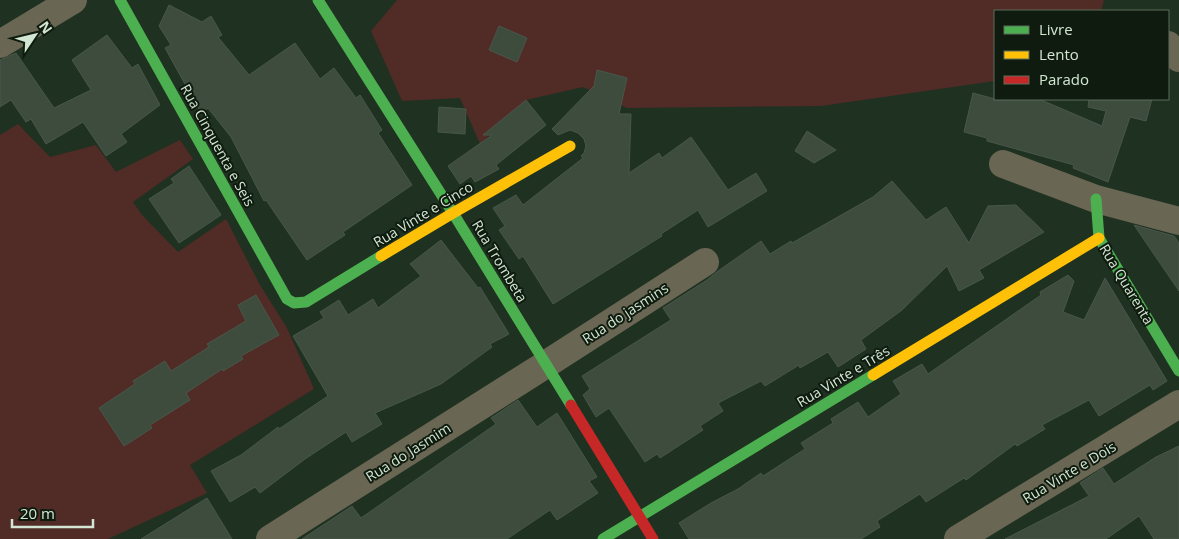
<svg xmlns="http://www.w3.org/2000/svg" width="1179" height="539" viewBox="0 0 1179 539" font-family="'Open Sans',sans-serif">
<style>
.green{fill:#512b26}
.building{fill:#3e4c3e;stroke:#485749}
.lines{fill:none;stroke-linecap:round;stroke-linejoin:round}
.street{stroke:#6a6654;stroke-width:28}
.fast{stroke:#4caf50;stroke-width:11}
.slow{stroke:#ffc107;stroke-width:11}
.jam{stroke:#c62828;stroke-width:11}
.labels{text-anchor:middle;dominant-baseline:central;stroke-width:4;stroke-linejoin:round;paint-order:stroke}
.street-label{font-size:14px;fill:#d3e6d3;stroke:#0e1b0e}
</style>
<rect width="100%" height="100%" fill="#1f3120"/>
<g class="green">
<polygon points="397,0 1104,0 1101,11 995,11 995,81 821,106 627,108 583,87 526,100 480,144 460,98 402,101 371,31"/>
<polygon points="18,124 50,157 96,145 116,172 180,140 193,159 133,202 142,215 178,252 226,219 260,285 287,328 314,389 190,465 207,493 108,539 0,539 0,135"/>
</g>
<g class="building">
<polygon points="169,5 202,22 211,16 222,35 218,37 249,75 295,43 320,79 334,68 356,98 360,95 382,130 378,133 412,185 343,232 345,235 307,260 266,200 264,201 231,137 208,108 201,113 165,48 171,45 159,26"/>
<polygon points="499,26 527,38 517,62 489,50"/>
<polygon points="107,35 132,68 138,64 160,105 121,134 127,142 106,156 83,122 46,144 31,119 26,122 11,100 0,107 0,60 16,53 54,108 91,90 72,60"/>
<polygon points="597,70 627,78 619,114 631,114 629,173 659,153 662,158 691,137 728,190 756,173 767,191 708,227 698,210 661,234 662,236 553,304 523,256 519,259 499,230 505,226 493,208 516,195 523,205 583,158 581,156 584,153 586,146 584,139 578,133 570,130 558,135 552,129 594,86"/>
<polygon points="973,93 995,99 1039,99 1102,126 1106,111 1088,107 1089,99 1152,99 1146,121 1130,117 1108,182 1073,168 1074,165 987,141 987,138 964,132"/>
<polygon points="526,100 546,125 496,165 499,169 475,182 471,176 460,184 448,166 492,135 483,135"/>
<polygon points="439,107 466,109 465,134 438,132"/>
<polygon points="807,131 836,150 814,163 795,151"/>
<polygon points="189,166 221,215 179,243 149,199 174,183 171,179"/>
<polygon points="892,181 926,220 946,207 969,243 988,206 1016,205 1044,232 979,270 984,278 959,291 947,266 902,310 861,340 866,349 838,367 828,352 800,368 799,365 765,386 761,381 718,403 723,411 700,426 703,430 660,458 657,454 645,462 609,408 596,417 583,395 590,389 582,376 671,320 663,308 707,280 718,271 761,241 770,254 791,241 792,243 873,197"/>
<polygon points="1134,225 1174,236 1179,243 1179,291"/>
<polygon points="441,240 478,288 480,287 509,334 490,344 492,347 441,384 375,413 382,424 352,442 346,432 305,459 260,493 255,487 230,502 211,471 241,455 278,427 279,429 328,396 293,336 324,318 320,312 339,300 348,315 373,299 378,308 421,276 410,264"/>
<polygon points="1068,275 1074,281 1063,312 1084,320 1105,278 1167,381 1153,390 1150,385 1099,416 1089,400 1042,425 1045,429 1017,446 1015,444 966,480 964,478 926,502 920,494 877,521 880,527 861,539 689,539 679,523 711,503 738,489 761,473 763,476 805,449 801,443 833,423 831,419 858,402 868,417 901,394 893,381 922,364 928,374 1041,295 1040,292"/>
<polygon points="256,295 279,335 241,356 243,359 223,371 222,369 186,393 190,400 150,425 152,428 124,446 99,408 135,384 133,381 165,361 171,371 209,347 207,344 246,321 238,305"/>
<polygon points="518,400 537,427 557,413 597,477 589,481 598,493 557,520 550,510 507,539 302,539 352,506 361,518 496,424 491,418"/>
<polygon points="1179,446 1179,539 1154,539 1139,516 1106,539 1005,539 1089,496 1080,483 1103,468 1114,484 1156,457"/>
<polygon points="207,498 232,539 141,539"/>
</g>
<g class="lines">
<g class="street">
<polyline points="0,44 73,0"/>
<polyline points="1168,45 1179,58"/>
<polyline points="1003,164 1096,199 1179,221"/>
<polyline points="270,539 545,365 705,262"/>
<polyline points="958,539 1179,404"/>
</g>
<g class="fast">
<polyline points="120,0 287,299 294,303 306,302 381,256"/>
<polyline points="318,0 453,213 571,405"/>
<polyline points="1096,199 1099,238 1179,371"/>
<polyline points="603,539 873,375"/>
</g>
<g class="slow">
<polyline points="381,256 453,213 570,146"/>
<polyline points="873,375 1099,238"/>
</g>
<polyline class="jam" points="571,405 653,539"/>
</g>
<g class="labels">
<g class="street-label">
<text transform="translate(218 145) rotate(61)">Rua Cinquenta e Seis</text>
<text transform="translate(423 214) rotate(-31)">Rua Vinte e Cinco</text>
<text transform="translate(500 261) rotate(59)">Rua Trombeta</text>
<text transform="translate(1127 284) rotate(59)">Rua Quarenta</text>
<text transform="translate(625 313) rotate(-33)">Rua do jasmins</text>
<text transform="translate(843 376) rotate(-31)">Rua Vinte e Três</text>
<text transform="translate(408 452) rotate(-32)">Rua do Jasmim</text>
<text transform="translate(1069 472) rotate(-31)">Rua Vinte e Dois</text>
</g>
</g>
<rect x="994" y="10" width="175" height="90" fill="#0e1b0e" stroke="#5d6c5d"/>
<rect x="1004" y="26" width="25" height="8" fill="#4caf50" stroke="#5d6c5d"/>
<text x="1039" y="35" font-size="15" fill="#d3e6d3">Livre</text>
<rect x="1004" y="51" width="25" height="8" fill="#ffc107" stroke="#5d6c5d"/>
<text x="1039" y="60" font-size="15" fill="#d3e6d3">Lento</text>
<rect x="1004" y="76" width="25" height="8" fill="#c62828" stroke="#5d6c5d"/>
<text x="1039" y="85" font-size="15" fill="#d3e6d3">Parado</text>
<g transform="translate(35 35) rotate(55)" stroke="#0e1b0e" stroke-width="4" paint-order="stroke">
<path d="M0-4L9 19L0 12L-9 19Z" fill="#d3e6d3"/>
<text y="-8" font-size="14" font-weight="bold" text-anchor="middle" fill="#d3e6d3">N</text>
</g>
<path d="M12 519v8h81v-8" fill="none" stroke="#d3e6d3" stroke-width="2.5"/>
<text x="20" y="519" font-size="15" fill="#d3e6d3" stroke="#0e1b0e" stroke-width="4" paint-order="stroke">20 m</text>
</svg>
